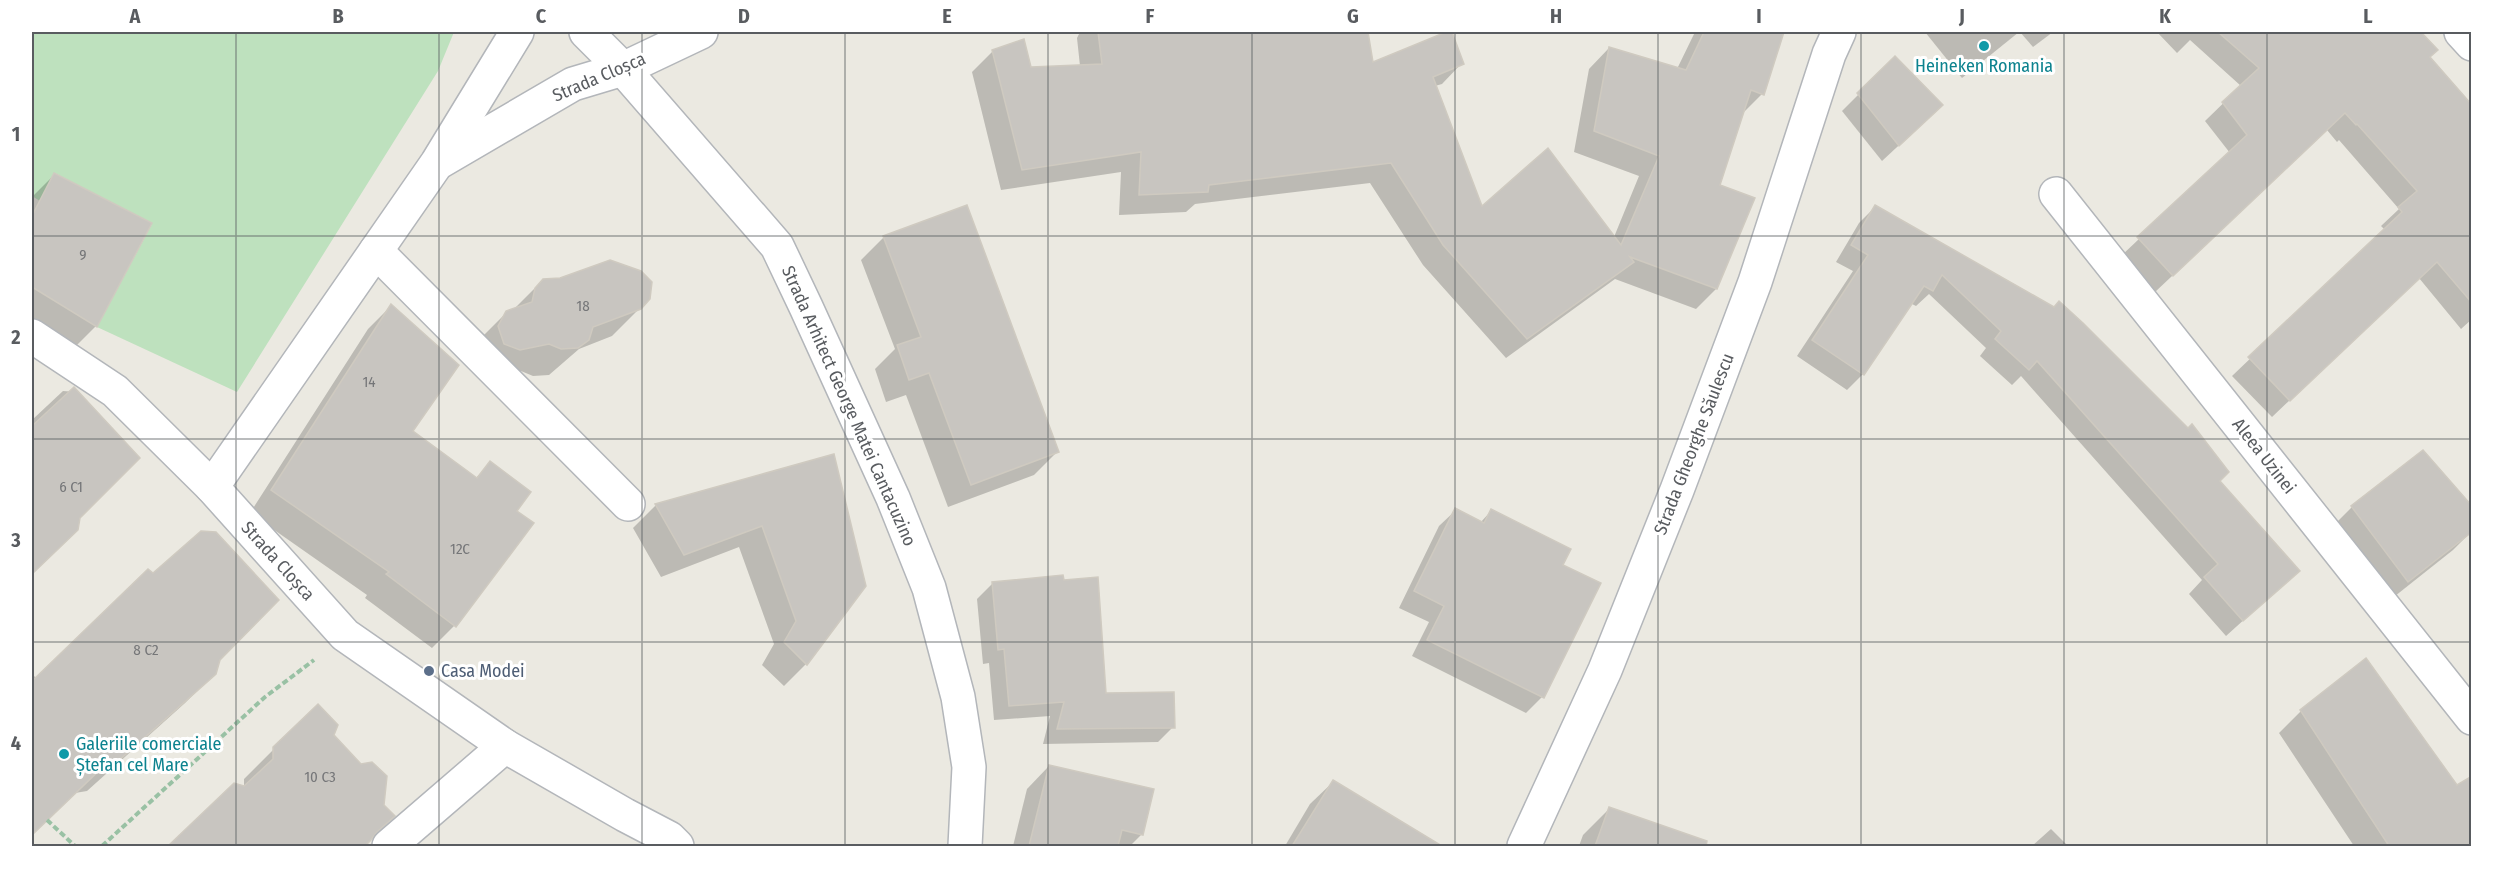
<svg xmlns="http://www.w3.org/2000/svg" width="2503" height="878" viewBox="0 0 2503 878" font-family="'Fira Sans Condensed',sans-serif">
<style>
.green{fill:#bee1be}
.shadow{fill:#0003}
.building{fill:#c8c5c0;stroke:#cfcac0;stroke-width:1.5}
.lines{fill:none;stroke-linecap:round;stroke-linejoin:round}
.minor-casing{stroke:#b3b6ba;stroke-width:36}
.path{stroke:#99c1a4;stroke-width:4;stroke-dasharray:6 3;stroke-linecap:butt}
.minor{stroke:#fff;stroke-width:33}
.grid{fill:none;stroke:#595c60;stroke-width:1.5;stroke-opacity:0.55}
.culture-dot{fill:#0f9aa8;stroke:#fff;stroke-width:2}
.service-dot{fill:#5c6f8a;stroke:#fff;stroke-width:2}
.labels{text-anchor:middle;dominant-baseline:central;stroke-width:6;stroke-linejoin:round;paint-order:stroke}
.number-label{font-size:15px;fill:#757678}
.culture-label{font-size:18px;fill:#0d838f;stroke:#fff}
.street-label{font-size:18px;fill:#595c60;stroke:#fff}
.service-label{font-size:18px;fill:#4e5e75;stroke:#fff;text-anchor:start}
.neatline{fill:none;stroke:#595c60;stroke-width:2}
.grid-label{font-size:20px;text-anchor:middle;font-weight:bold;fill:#595c60}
</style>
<rect width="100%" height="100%" fill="#ebe9e1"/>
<polygon class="green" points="32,32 454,32 438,71 237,392 97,327 152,224 55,173 40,201 32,196"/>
<g class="shadow">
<polygon points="1080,32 1366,32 1371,64 1451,32 1462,63 1442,84 1435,86 1481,208 1614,237 1639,176 1574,152 1589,69 1609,48 1677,69 1695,32 1782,32 1762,94 1741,115 1719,186 1716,289 1696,309 1615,279 1506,358 1423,265 1370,183 1195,204 1186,212 1119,215 1121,172 1001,190 972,72 992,52 1030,68 1080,66 1077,38"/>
<polygon points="1925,32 2019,32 1962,78"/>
<polygon points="2020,32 2053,32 2033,47"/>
<polygon points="2157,32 2419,32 2436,50 2428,57 2472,107 2472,319 2461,329 2419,278 2272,417 2232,376 2385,230 2381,226 2399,209 2339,140 2337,142 2327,130 2154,293 2121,256 2230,153 2205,121 2241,86 2190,40 2177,53"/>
<polygon points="1895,58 1925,121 1882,161 1842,111"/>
<polygon points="55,174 96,326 73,349 32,323 32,197"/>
<polygon points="1875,207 2218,481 2298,571 2226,636 2189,594 2202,580 2021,376 2012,385 1980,356 1986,348 1929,294 1916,306 1910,303 1863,374 1847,390 1797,356 1853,271 1836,262 1859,223"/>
<polygon points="884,237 1057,452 1034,475 948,507 906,395 886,402 875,369 895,349 861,260"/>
<polygon points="543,280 640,308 612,336 579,349 549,375 533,376 521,371 492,377 479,340 507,312 514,309"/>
<polygon points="391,306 411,431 475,479 490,463 515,512 454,626 432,648 365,598 367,595 250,513 368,329"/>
<polygon points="63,391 76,392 79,517 47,559 32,574 32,420"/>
<polygon points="2422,452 2472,531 2453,550 2385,604 2329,530 2352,507"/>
<polygon points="833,456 806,664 784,686 762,665 774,644 739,547 661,577 633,528 656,505"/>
<polygon points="1456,510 1480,523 1491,511 1561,565 1542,697 1526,713 1412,656 1429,622 1399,608 1439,526"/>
<polygon points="993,583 1104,695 1173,727 1158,742 1043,744 1050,716 994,720 989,663 983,664 977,599"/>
<polygon points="218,659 215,673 185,703 87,791 75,793 32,835 32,674 36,678"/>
<polygon points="2366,661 2456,787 2472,789 2472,846 2354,846 2279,733 2301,711"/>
<polygon points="333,736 371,838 363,846 171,846 188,830 244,787 244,779 274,749"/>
<polygon points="1049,766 1142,834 1130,846 1013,846 1027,789"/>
<polygon points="1333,782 1424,837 1419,846 1285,846 1310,804"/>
<polygon points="1609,809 1673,843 1683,846 1579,846 1583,835"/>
<polygon points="2051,829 2068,846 2032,846"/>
</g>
<g class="building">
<polygon points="1098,32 1368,32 1373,62 1446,32 1452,32 1464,64 1433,77 1482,206 1548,148 1621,245 1659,156 1594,131 1609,47 1686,70 1704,32 1784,32 1764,95 1751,90 1720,185 1755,198 1717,289 1630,257 1634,262 1527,339 1443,245 1391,163 1209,185 1208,192 1139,195 1141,152 1022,170 992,50 1024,39 1031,67 1102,64"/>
<polygon points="2218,32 2421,32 2438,50 2430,57 2472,105 2472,303 2437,262 2290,401 2248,357 2402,212 2398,207 2417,191 2357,124 2356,125 2345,113 2173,276 2137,237 2247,135 2222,102 2259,68"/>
<polygon points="1895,56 1943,105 1899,146 1857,93"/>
<polygon points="54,173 152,223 97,327 32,287 32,216"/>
<polygon points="967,205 1059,452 971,485 929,373 909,380 897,345 921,337 883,236"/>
<polygon points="1875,205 2054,307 2059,301 2083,323 2188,428 2192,424 2229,472 2220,481 2300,571 2243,621 2204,577 2218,564 2037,361 2029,370 1995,339 2001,331 1942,275 1933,291 1924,286 1864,375 1812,340 1868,255 1851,245"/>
<polygon points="610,260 641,271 652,282 650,299 641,309 593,327 589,340 578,348 561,349 549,344 520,350 504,344 498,326 506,311 532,302 535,288 543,279 560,278"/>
<polygon points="391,304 459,365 413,431 477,478 490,461 531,492 517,511 534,523 456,627 386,574 389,572 271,490"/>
<polygon points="74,387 140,458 80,518 78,530 32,574 32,426"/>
<polygon points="2423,450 2472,506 2472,532 2408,582 2351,506"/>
<polygon points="834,454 866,586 807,665 784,642 796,621 762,526 684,555 655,504"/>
<polygon points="1455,508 1484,523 1491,509 1571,549 1563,565 1601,583 1544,698 1427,640 1444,606 1414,591"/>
<polygon points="201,531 216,532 279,600 220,660 216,674 117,762 106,764 32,835 32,681 148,569 153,573"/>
<polygon points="1063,575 1064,580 1098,577 1106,693 1174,692 1175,728 1057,729 1064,702 1009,706 1004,649 998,650 992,582"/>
<polygon points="2366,658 2457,785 2472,776 2472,846 2389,846 2300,710"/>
<polygon points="318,704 338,725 334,735 361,764 372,762 387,776 384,805 395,816 377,832 371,840 365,846 168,846 234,783 244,786 273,759 273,747"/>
<polygon points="1049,765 1154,789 1143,835 1122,830 1118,846 1029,846"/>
<polygon points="1333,780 1442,846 1292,846"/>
<polygon points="1609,807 1707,841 1706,846 1595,846"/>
</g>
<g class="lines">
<g class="minor-casing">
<g id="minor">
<polyline points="517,32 437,163 212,487 345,635 505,746 625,815 669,838 677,846"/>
<polyline points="586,32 623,69 777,246 806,307 893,498 929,588 958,697 969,767 965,846"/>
<polyline points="2461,32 2472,44"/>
<polyline points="441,161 573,84 623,69 701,32"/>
<polyline points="2056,194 2472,718"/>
<polyline points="376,251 628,504"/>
<polyline points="32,336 115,391 212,487"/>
<polyline points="389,846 505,746"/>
<polyline points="1524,846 1605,670 1677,490 1755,282 1829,54 1839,32"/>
</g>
</g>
<g class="path">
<polyline points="47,820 75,846"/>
<polyline points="102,846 265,697 314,660"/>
</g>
<use href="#minor" class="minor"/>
</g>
<path class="grid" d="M236 32V846M439 32V846M642 32V846M845 32V846M1048 32V846M1252 32V846M1455 32V846M1658 32V846M1861 32V846M2064 32V846M2267 32V846M32 236H2472M32 439H2472M32 642H2472"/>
<g class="culture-dot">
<circle cx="1984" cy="46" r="6"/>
<circle cx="64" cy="754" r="6"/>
</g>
<circle class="service-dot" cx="429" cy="671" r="6"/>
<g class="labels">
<g class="number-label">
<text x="83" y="255">9</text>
<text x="583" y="306">18</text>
<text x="369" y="382">14</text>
<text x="71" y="487">6 C1</text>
<text x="460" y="549">12C</text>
<text x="146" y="650">8 C2</text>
<text x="320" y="777">10 C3</text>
</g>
<g class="culture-label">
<text x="1984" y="66">Heineken Romania</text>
<text x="76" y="744" text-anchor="start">Galeriile comerciale<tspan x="76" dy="21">Ștefan cel Mare</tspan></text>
</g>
<g class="street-label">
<text transform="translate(599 77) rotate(-23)">Strada Cloșca</text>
<text transform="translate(849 406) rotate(66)">Strada Arhitect George Matei Cantacuzino</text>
<text transform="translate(1694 444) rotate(-69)">Strada Gheorghe Săulescu</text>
<text transform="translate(2264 456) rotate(52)">Aleea Uzinei</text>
<text transform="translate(278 561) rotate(48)">Strada Cloșca</text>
</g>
<g class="service-label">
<text x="441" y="671">Casa Modei</text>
</g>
</g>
<rect width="2503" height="878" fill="none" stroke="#ffffff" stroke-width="66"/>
<rect x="33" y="33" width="2437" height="812" class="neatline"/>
<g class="grid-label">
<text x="135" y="23">A</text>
<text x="338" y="23">B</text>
<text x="541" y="23">C</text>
<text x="744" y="23">D</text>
<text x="947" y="23">E</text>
<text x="1150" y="23">F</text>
<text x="1353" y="23">G</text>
<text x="1556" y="23">H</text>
<text x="1759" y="23">I</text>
<text x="1962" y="23">J</text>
<text x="2165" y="23">K</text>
<text x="2368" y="23">L</text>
<text x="16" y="141">1</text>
<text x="16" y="344">2</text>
<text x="16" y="547">3</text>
<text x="16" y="750">4</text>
</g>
</svg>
